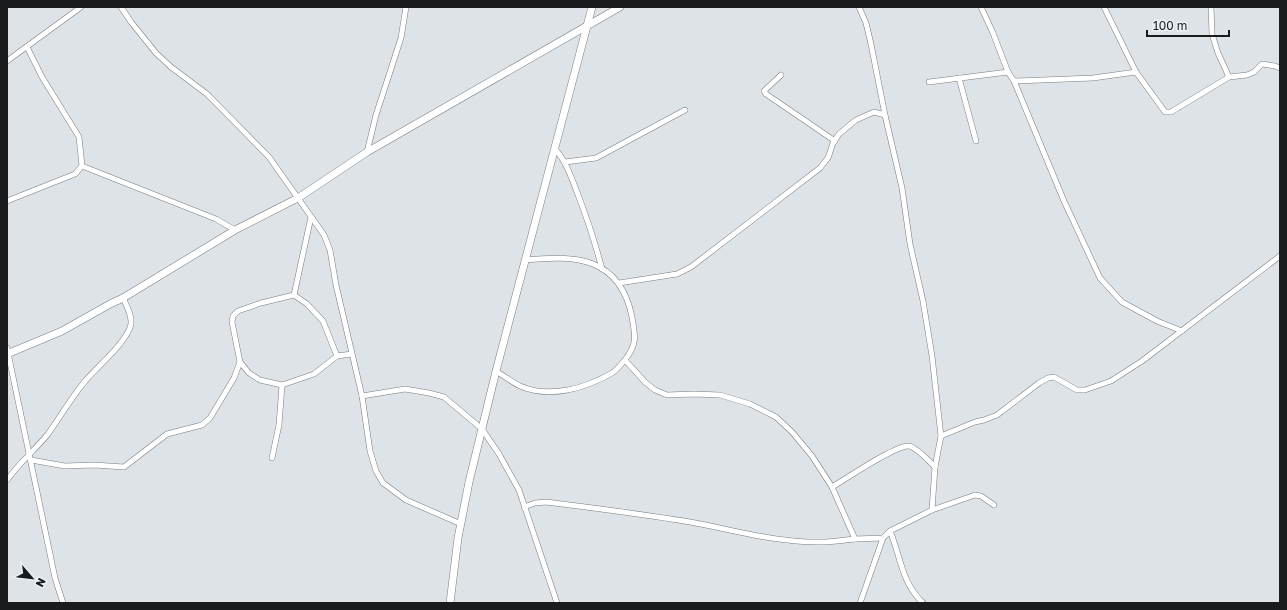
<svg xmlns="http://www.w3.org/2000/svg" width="1287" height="610" viewBox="0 0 1287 610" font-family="'Golos Text',sans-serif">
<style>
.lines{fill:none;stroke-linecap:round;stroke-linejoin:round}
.minor-casing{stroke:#787c80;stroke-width:6}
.tertiary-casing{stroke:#787c80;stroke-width:8}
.secondary-casing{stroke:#787c80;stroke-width:8}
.minor{stroke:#fff;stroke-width:5}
.tertiary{stroke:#fff;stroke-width:7}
.secondary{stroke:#fff;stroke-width:7}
</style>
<rect width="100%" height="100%" fill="#dee3e7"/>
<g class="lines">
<g class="minor-casing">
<g id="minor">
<polyline points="121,7 131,22 156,53 171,67 207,94 269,157 324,235 330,250 336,285 362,396 370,451 376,471 383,483 406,500 461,524"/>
<polyline points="859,7 866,23 871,44 885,115 902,188 910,244 923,301 932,356 941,436 935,467 932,510"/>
<polyline points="981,7 993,33 1008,72 1014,81 1064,201 1100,278 1122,302 1157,321 1182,331"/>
<polyline points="1104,7 1136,72 1165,112 1171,112 1229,77 1247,75 1254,72 1262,64 1275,66 1280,68"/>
<polyline points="1211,7 1212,34 1218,53 1229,77"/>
<polyline points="27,47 42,77 79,137 82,166 216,219 235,230"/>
<polyline points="7,61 81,7"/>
<polyline points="781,75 764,91 766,94 835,141"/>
<polyline points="959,78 976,141"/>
<polyline points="1014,81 1093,78 1136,72"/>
<polyline points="929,82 1008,72"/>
<path d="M555 149C566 161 571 177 577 192 587 218 595 242 602 269"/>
<polyline points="367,152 376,115 401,38 406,7"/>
<polyline points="565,162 596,158 685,110"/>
<polyline points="7,201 75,174 82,166"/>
<path d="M526 260C576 255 620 257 632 317 635 336 638 343 625 360"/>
<polyline points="619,283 677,274 691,267 820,168 828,158 833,143 839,134 856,120 874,112 885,115"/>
<polyline points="294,295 307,304 323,321 337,356"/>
<polyline points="7,348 55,578 63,603"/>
<polyline points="240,362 249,373 260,380 282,385 314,374 337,356 352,354"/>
<path d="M496 371C504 376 512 382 520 386 550 399 586 388 612 373 617 370 621 364 625 360L645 382 655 390 667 395 694 394 720 395 750 404 776 417 792 432 812 456 832 487"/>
<polyline points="362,396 405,389 429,393 444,397 482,429 499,454 519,490 557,603"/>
<polyline points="941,436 975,422 984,420 997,415 1039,383 1048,378 1054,377 1077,390 1085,390 1111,381 1142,361 1280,256"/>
<polyline points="272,458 279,425 282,385"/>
<polyline points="31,460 65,466 94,465 124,467 167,434 202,425 210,418 234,378 240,362 232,322 233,316 238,311 261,303 294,295 311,217"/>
<path d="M7 480C19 463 35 450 48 434 61 416 72 396 87 379 98 366 128 341 131 324 132 315 127 307 123 298"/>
<path d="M524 507 535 503 546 502C594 508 642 514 690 522 734 530 777 543 822 542 833 542 844 540 855 539"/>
<path d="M890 531C901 557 901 582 923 603"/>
<path d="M883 538 855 539 832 487C846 479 895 445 909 446 916 447 930 462 935 467"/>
<polyline points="860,603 883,538 890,531 932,510 975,495 981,496 994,505"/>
</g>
</g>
<g class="tertiary-casing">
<polyline id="tertiary" points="450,603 458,538 469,482 496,371 592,7"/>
</g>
<g class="secondary-casing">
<polyline id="secondary" points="7,354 62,331 110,304 123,298 235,230 298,198 367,152 620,7"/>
</g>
<use href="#minor" class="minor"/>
<use href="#tertiary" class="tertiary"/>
<use href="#secondary" class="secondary"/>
</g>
<rect width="1287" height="610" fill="none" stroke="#191b1c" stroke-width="16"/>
<g transform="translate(32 578) rotate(118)" stroke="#ebf0f5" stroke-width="3" paint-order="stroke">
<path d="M0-3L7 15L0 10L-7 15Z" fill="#191b1c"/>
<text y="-6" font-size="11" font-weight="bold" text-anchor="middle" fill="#191b1c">N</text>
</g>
<path d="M1147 30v6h82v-6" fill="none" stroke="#191b1c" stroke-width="2"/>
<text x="1153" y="30" font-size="12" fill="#191b1c" stroke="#ebf0f5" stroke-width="3" paint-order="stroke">100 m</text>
</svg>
